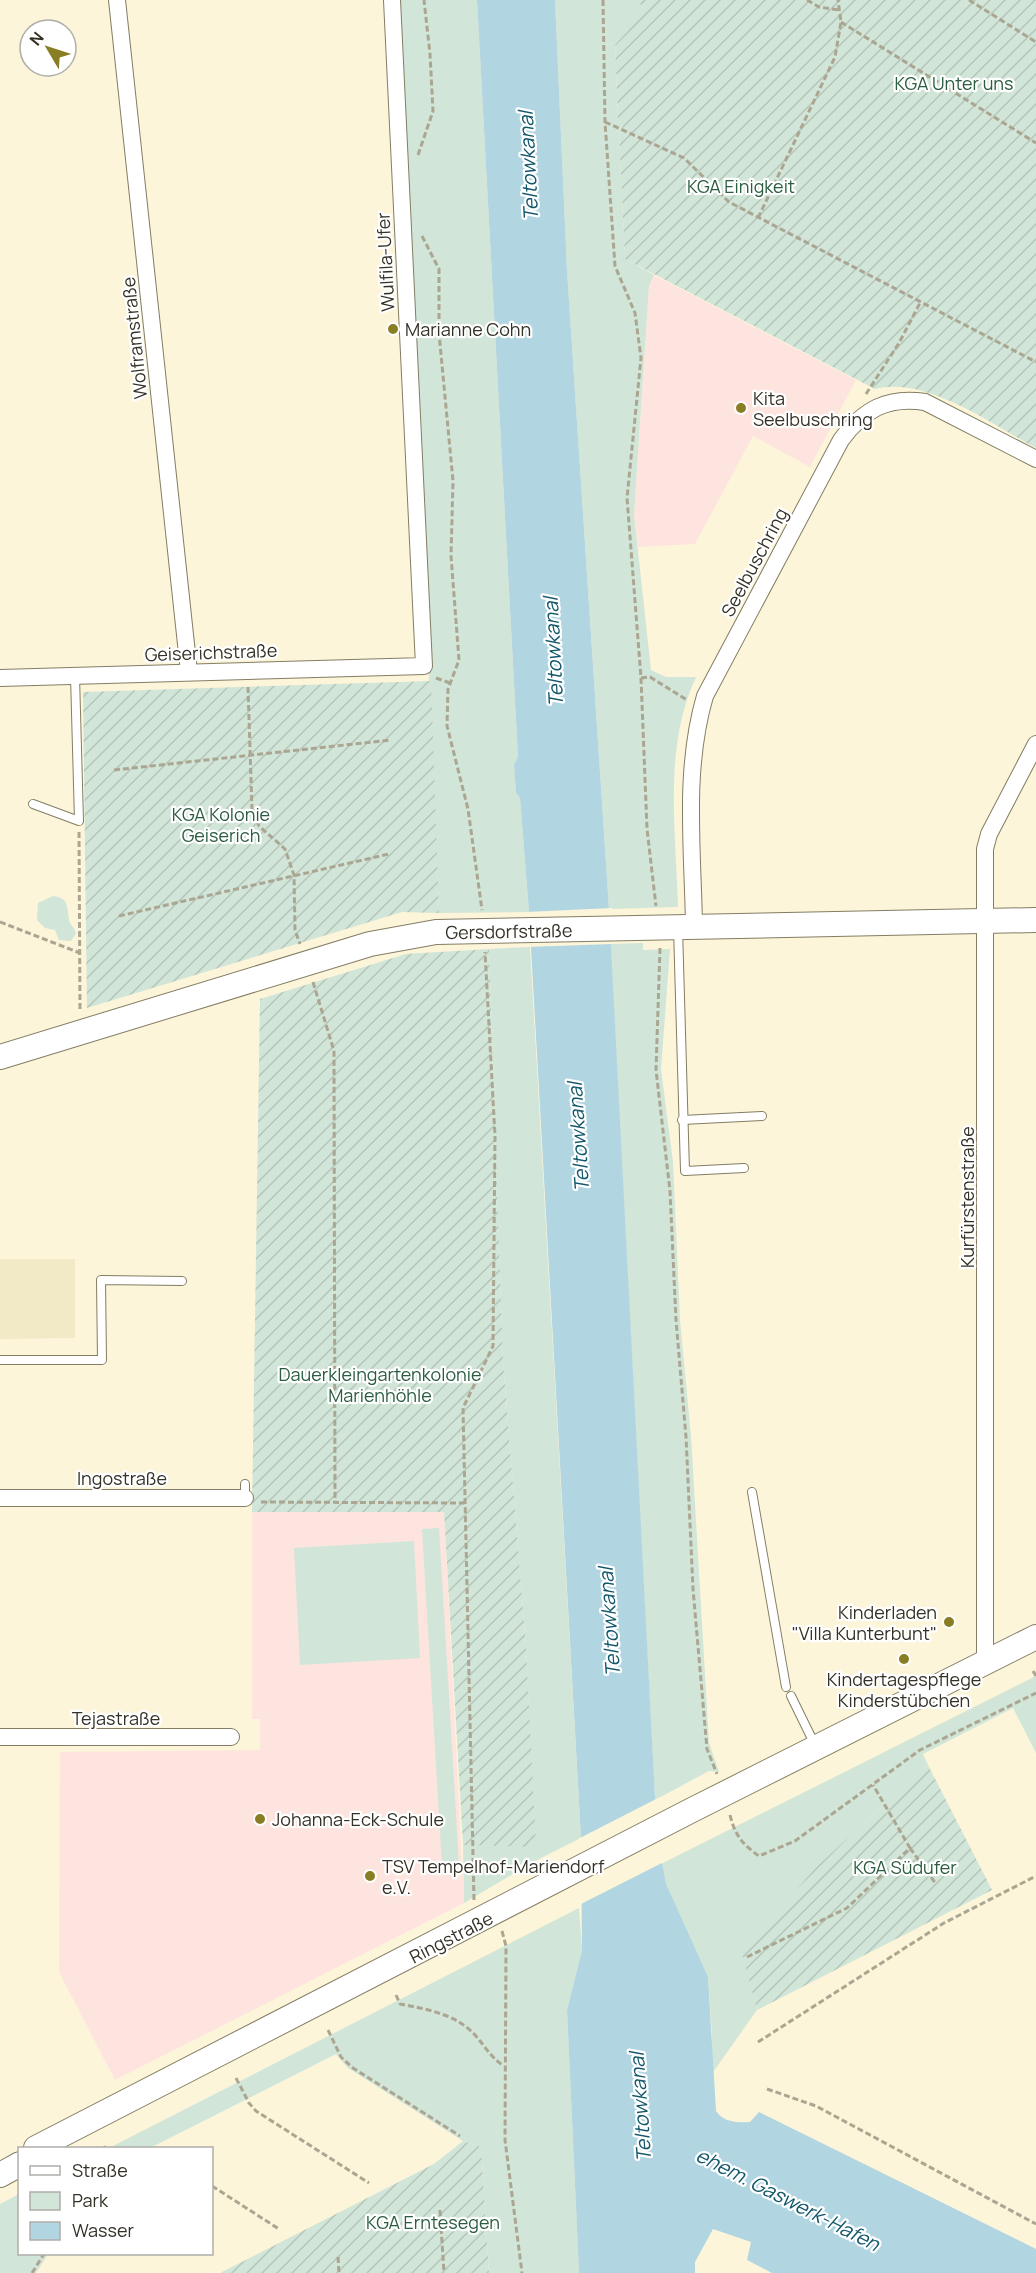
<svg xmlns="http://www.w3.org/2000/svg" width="1036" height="2273" viewBox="0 0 1036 2273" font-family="Manrope,sans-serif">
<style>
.built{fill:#f2e9c6}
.education{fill:#fee4df}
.park{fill:#d1e5d8}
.garden{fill:url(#garden-furrows)}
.water{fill:#b2d5e2}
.pier{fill:#fcf5da}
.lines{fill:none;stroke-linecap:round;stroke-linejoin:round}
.lane-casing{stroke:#837d64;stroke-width:10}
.street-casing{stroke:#837d64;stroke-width:18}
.secondary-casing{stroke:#837d64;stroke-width:26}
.path{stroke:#aba692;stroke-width:3;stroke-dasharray:6 3;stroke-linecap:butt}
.lane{stroke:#fff;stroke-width:8}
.street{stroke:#fff;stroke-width:16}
.secondary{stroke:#fff;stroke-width:24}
.poi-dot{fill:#897e24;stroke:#fff;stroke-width:2}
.labels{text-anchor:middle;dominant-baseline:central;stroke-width:4.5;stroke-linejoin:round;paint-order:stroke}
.park-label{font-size:18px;fill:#2b5d41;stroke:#fff}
.street-label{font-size:18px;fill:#343127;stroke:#fff}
.poi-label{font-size:18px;fill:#343127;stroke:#fff;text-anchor:start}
.water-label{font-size:20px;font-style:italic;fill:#12576a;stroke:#fff}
</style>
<defs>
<pattern id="garden-furrows" width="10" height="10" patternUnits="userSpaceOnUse" patternTransform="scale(1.5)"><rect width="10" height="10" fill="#d1e5d8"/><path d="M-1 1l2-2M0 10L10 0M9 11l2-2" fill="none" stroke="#b4c5b9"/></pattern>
</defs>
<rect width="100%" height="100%" fill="#fcf5da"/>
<polygon class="built" points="0,1259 75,1259 75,1338 0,1339"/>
<g class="education">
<polygon points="654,275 856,380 810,467 753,436 695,544 638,547 634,515 649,285"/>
<polygon points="252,1512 444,1512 464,1903 115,2080 59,1972 60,1752 260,1750 260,1719 252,1719"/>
</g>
<g class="park">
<polygon points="400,0 477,0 518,758 514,765 516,793 520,798 529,912 439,913"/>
<path d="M555 0H637L647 11 615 45 618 119 623 126 619 135 625 259 654 275 649 285 634 515 651 670 666 677H696C663 748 676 830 678 907L609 909 567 270Z"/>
<path d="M53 896C69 898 67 907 69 919 69 924 75 928 76 933L71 941 59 940 55 930 45 928 37 920 38 903Z"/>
<polygon points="643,943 643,950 670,949 661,1069 673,1162 680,1320 691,1436 709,1743 719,1772 709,1771 655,1800 610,944"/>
<polygon points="530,947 581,1838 535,1861 464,1903 463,1845 535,1846 526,1647 503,1361 489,949"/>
<polygon points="439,1528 459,1865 442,1866 422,1529"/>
<polygon points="414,1541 420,1658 300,1665 294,1548"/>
<polygon points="1036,1676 1036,1753 1013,1708 923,1754 928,1765 816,1867 743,1953 757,2010 711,2075 712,2034 708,1977 682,1925 666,1884 661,1864"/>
<polygon points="579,1908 582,1950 567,2010 579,2273 489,2273 481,2147 463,2141 348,2068 336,2054 150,2148 109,2148"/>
<polygon points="19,2194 20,2254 48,2254 36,2273 0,2273 0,2204"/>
</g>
<g class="garden">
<path d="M637 0H1036V448C991 424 926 376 875 389L625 259 619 135 623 126 618 119 615 45 646 11Z"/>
<polygon points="431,681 439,913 402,912 87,1008 83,692"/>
<polygon points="489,949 503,1361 526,1647 536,1847 463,1845 444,1512 252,1512 260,999 406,954"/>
<polygon points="928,1765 992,1890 757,2010 742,1953 816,1867"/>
<polygon points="463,2141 481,2147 489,2273 220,2273 434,2164"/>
</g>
<path class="water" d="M477 0H555L567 270 609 909 657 1836 666 1884 708 1977 716 2111C723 2122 737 2123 750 2122L759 2112 1036 2249V2273H772L747 2260 751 2242 713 2229 695 2262V2273H579L567 2010 582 1950 581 1838 529 912 520 798 516 793 514 765 518 757Z"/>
<g class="pier">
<polygon points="612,908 613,944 527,947 526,912"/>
<polygon points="658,1798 664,1862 577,1906 578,1839"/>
</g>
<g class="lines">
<g class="lane-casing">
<g id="lane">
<polyline points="33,804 79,821 75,676"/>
<polyline points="678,928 685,1171 744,1168"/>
<polyline points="682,1120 762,1116"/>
<polyline points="0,1360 102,1360 101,1280 182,1281"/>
<polyline points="245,1484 245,1498"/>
<polyline points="752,1492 786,1687"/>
<polyline points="791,1696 815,1745"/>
</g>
</g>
<g class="street-casing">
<g id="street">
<polyline points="117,0 189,672"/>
<polyline points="0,678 424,666 392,0"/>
<path d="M694 927C693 850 683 771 705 696L841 440C863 410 887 396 925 402L1036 459"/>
<polyline points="0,1498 245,1498"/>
<polyline points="985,1663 985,849 989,834 1036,744"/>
<polyline points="0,1737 231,1737"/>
</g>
</g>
<g class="secondary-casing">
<g id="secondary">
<polyline points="0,1057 370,944 436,932 1036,920"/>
<polyline points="36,2148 694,1809 1036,1637"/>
<polyline points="0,2175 20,2164"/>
</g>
</g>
<g class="path">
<polyline points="603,0 605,122 615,266 635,313 641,358 627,498 641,678 647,829 656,906"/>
<polyline points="807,0 819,7 839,10"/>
<polyline points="969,0 1036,42"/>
<polyline points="841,22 1036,143"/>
<polyline points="605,122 684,158 729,202 1036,362"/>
<polyline points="418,155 433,111 430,54 424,0"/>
<polyline points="758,218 835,57 841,22 838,0"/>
<polyline points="422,236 439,269 439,333 453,481 451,556 459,660 448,689 447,726 468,809 482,910"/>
<polyline points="866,394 899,343 920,303"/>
<polyline points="436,678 450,683"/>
<polyline points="641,678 650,677 687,700"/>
<polyline points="248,687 252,810 259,826 285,849 294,875 295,930 300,944"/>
<polyline points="114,770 391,740"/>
<polyline points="79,832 80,1011"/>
<polyline points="119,916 389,854"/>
<polyline points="0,922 80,953"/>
<polyline points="660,948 656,1070 670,1191 676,1320 686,1437 693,1589 707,1749 717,1774"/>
<polyline points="313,982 334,1051 335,1502"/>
<polyline points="261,1502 464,1503"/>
<polyline points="1033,1671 1036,1676"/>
<path d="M730 1815C735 1835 742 1844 759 1856L795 1841 920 1750 1036 1693"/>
<polyline points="910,1848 936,1884"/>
<polyline points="474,1900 463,1408 493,1346 495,1136 485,952"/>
<polyline points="502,1931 506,1946 505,2140 522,2273"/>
<polyline points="747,1957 847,1908 910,1848 873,1785"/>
<path d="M396 1995 400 2004C426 2009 456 2014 475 2035 485 2046 491 2058 504 2066"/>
<polyline points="328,2030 341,2057 353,2068 460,2136"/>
<polyline points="758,2042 944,1923 1036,1876"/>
<polyline points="236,2078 249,2103 256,2111 369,2183"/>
<polyline points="767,2089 816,2106 1036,2224"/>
<polyline points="104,2146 105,2148"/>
<polyline points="212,2186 279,2229"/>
<polyline points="440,2210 444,2273"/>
<polyline points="338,2257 339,2273"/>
<polyline points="32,2273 44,2254"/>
</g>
<use href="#lane" class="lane"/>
<use href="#street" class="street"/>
<use href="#secondary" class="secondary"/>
</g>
<g class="poi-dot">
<circle cx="393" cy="329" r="6"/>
<circle cx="741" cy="408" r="6"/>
<circle cx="949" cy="1622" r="6"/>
<circle cx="904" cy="1659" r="6"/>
<circle cx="260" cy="1819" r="6"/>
<circle cx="370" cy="1876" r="6"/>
</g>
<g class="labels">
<g class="park-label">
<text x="954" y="83">KGA Unter uns</text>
<text x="741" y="186">KGA Einigkeit</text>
<text x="221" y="814">KGA Kolonie<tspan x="221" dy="21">Geiserich</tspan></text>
<text x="380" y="1374">Dauerkleingartenkolonie<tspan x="380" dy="21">Marienhöhle</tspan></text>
<text x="905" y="1867">KGA Südufer</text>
<text x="433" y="2222">KGA Erntesegen</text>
</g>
<g class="street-label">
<text transform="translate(385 262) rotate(-93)">Wulfila-Ufer</text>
<text transform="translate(134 338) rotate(-96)">Wolframstraße</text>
<text transform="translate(754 562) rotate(-62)">Seelbuschring</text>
<text transform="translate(211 652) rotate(-2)">Geiserichstraße</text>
<text transform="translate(509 931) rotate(-1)">Gersdorfstraße</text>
<text transform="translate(967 1197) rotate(-90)">Kurfürstenstraße</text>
<text x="122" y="1478">Ingostraße</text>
<text x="116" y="1718">Tejastraße</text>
<text transform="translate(451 1937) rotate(-27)">Ringstraße</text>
</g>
<g class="poi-label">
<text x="405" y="329">Marianne Cohn</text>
<text x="753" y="398">Kita<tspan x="753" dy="21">Seelbuschring</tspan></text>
<text x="937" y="1612" text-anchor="end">Kinderladen<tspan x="937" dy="21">"Villa Kunterbunt"</tspan></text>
<text x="904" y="1679" text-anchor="middle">Kindertagespflege<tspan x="904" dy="21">Kinderstübchen</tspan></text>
<text x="272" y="1819">Johanna-Eck-Schule</text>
<text x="382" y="1866">TSV Tempelhof-Mariendorf<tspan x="382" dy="21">e.V.</tspan></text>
</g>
<g class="water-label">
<text transform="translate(528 166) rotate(-93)">Teltowkanal</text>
<text transform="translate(553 652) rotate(-93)">Teltowkanal</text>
<text transform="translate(578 1137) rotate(-94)">Teltowkanal</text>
<text transform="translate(609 1622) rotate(-94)">Teltowkanal</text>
<text transform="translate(640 2107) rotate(-94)">Teltowkanal</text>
<text transform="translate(788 2199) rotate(27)">ehem. Gaswerk-Hafen</text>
</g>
</g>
<rect x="18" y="2147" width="195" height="108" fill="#ffffff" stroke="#aeada9" stroke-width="1.5"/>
<rect x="30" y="2166" width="30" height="9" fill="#ffffff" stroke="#aeada9" stroke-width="1.5"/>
<text x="72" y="2177" font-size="18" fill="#343127">Straße</text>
<rect x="30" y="2192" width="30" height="18" fill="#d1e5d8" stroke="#aeada9" stroke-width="1.5"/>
<text x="72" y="2207" font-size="18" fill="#343127">Park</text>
<rect x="30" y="2222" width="30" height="18" fill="#b2d5e2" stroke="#aeada9" stroke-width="1.5"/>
<text x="72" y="2237" font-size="18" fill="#343127">Wasser</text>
<g transform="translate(48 48) rotate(309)"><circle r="28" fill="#ffffff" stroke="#aeada9" stroke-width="1.5"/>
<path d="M0-4.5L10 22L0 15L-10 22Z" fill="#897e24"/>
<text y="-9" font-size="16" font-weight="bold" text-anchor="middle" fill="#343127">N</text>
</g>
</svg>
